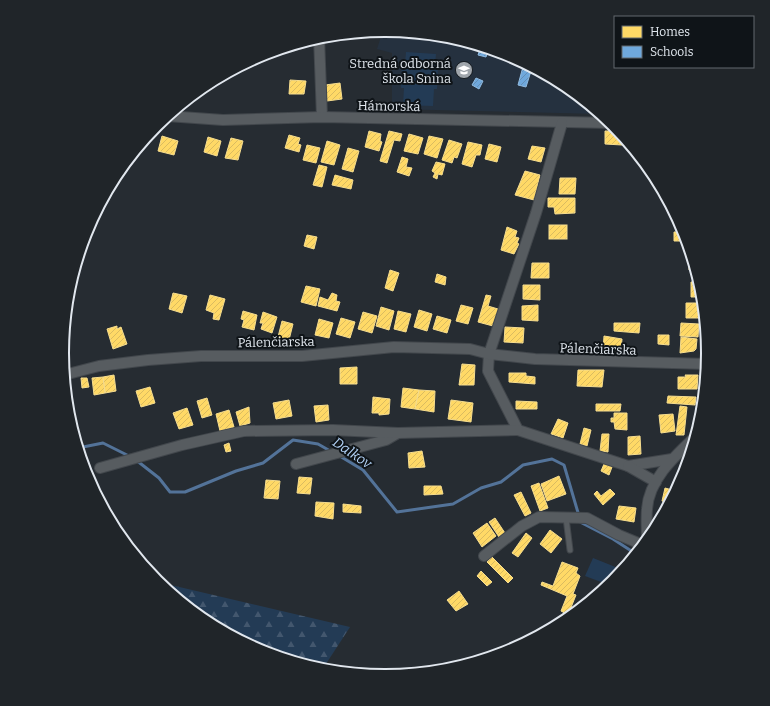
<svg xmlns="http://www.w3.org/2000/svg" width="770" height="706" viewBox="0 0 770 706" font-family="Bitter,serif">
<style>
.built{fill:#25313f}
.grass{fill:#233b55}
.forest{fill:url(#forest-firs)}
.homes{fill:url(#homes-hatch);stroke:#f6dd8f}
.schools{fill:url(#schools-hatch);stroke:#91bbe1}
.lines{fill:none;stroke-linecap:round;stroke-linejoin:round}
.stream{stroke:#537399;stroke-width:3}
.lane-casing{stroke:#42474c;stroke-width:7}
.street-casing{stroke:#42474c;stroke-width:12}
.lane{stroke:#575c60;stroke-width:5}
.street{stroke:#575c60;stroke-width:10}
.labels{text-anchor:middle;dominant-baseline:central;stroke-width:4;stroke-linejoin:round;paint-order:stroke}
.poi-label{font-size:13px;fill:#e1e7ee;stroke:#0f1418;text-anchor:end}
.street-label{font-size:13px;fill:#e1e7ee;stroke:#0f1418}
.water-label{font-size:14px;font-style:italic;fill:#b4d4f9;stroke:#0f1418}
.rim{fill:none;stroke:#e1e7ee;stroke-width:2}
</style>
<defs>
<pattern id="forest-firs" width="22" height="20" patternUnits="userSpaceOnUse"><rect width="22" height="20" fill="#233b55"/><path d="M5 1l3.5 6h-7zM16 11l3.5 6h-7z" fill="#43576e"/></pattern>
<pattern id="homes-hatch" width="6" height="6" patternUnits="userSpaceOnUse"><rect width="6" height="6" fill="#ffd966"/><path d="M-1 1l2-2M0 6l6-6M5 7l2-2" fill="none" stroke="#dabb60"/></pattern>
<pattern id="schools-hatch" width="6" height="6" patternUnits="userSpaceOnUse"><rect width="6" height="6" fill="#6fa8dc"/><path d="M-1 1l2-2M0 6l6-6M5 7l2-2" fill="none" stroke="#648fb7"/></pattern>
</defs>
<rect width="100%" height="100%" fill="#262c32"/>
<polygon class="built" points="383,30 448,36 509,55 565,85 600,114 392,109 392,53 377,49"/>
<g class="grass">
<polygon points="406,52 436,54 435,65 438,66 437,89 434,89 433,106 403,105 404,88 401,88 402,64 405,64"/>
<polygon points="593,558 623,570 609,585 585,576"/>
</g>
<polygon class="forest" points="158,582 350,627 322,670 261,651 205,621"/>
<g class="homes">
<polygon points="290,80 306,81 304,94 289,94"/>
<polygon points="340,83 342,99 327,101 325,85"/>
<polygon points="369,131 381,134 380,141 382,142 379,151 365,147"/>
<polygon points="389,131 402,134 400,141 394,140 387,163 380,161"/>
<polygon points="605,131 619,131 622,135 622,145 605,144"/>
<polygon points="409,134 423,138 418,154 404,151"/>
<polygon points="289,135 300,138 298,144 301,145 299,152 285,148"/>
<polygon points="162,136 178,141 174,155 158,151"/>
<polygon points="429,136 443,139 437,158 424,154"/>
<polygon points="208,137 221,141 217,156 204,152"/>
<polygon points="231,138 243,141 238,160 225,158"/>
<polygon points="449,140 462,144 457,158 454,157 452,163 442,160"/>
<polygon points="327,141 340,145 334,165 321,162"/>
<polygon points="468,142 482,145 480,155 476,155 472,167 462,164"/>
<polygon points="489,144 501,147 497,162 485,159"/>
<polygon points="307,145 320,148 316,163 303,160"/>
<polygon points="532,146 545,148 541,162 528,159"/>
<polygon points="348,148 359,151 353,172 342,169"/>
<polygon points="402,157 408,159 406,167 412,168 409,176 397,172"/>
<polygon points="436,162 445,164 442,175 438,174 437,179 433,177 435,173 432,171"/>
<polygon points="319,165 327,167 322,187 313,185"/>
<polygon points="525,171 540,175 534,200 515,195"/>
<polygon points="335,175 353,180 351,189 332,185"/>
<polygon points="560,178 576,178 575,194 559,194"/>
<polygon points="548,198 575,198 575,213 555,214 554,207 548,207"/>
<rect x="549" y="225" width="18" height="14"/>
<polygon points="507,227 517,231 515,237 519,238 517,243 519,244 514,254 501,250"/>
<polygon points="674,232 684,232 687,241 674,241"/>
<polygon points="307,235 317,237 314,249 304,246"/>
<polygon points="689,262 693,262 695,272 689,270"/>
<polygon points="532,263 549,263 549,278 531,278"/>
<polygon points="390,270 399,273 393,291 385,288"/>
<polygon points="437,274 446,277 445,285 435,282"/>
<polygon points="691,282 699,282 702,297 691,297"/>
<polygon points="523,285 540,285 540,300 523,299"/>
<polygon points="306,286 320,289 316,306 301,302"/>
<polygon points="173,293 187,296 182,313 169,309"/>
<polygon points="332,293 337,295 336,301 340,302 337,311 318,306 320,297 328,300"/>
<polygon points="210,295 225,299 219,320 213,319 214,313 206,310"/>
<polygon points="486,295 491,296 488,306 498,309 493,326 478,322"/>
<polygon points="686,303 703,303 705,318 686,318"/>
<polygon points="461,305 473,308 468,324 456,321"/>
<polygon points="538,305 538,321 522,320 522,306"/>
<polygon points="381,307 394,311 389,330 376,326"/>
<polygon points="419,310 432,314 427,331 414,327"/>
<polygon points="243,311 257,315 254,330 242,327 244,320 241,319"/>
<polygon points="398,311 411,314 406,332 394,329"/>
<polygon points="263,312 277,317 272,333 261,329 263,323 260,323"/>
<polygon points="363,312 377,316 372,333 358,329"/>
<polygon points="437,316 451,320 447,333 433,329"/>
<polygon points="341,318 355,322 350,338 336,334"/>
<polygon points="319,319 333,323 329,338 315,335"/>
<polygon points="282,321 293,324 289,340 278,337"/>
<polygon points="614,323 640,323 639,333 614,331"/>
<polygon points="681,323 699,324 698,337 680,336"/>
<polygon points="117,326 117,329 121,327 127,344 113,349 107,329"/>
<polygon points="505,327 524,328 523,343 504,342"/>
<polygon points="658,335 669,335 669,345 658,344"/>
<polygon points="604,336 622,339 621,351 603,351"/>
<polygon points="681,337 697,339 696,349 694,351 680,353"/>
<polygon points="462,364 475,365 474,385 459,385"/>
<polygon points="357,367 357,384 340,384 340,368"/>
<polygon points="578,370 604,370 602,387 577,386"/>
<polygon points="509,373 526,373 526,376 535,377 535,384 509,382"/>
<polygon points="114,375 116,391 105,393 103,377"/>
<polygon points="685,375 698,375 697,389 678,389 678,377 686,377"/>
<polygon points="103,377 105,393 94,395 92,378"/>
<polygon points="81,378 87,378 89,387 82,388"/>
<polygon points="150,387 155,403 141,407 136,391"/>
<polygon points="403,388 419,390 415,409 401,407"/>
<polygon points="419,390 435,391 434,412 415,409"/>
<polygon points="668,396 696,397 695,405 667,403"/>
<polygon points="373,397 390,399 389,414 379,415 379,413 372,413"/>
<polygon points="207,398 212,415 202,418 197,401"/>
<polygon points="289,400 292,416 276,419 273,403"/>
<polygon points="451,400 473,403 471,422 448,419"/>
<polygon points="516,401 537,402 537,409 516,409"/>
<polygon points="596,404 621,404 620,411 596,411"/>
<polygon points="328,405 329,420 316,422 314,406"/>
<polygon points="680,406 687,407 684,435 676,435"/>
<polygon points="249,407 250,423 240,426 236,412"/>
<polygon points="187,408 193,425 179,429 173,413"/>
<polygon points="229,410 234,427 220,431 216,414"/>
<polygon points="614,413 627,413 627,430 615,429 614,422 611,422 611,418 614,418"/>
<polygon points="673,414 675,431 661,433 659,415"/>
<polygon points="558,419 568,423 563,438 551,434"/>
<polygon points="584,428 591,430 587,446 580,444"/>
<polygon points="602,434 609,434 608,452 600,451"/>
<polygon points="640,436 641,454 628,455 628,437"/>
<polygon points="229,443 231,451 226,452 224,445"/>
<polygon points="422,451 425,467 409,468 408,453"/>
<polygon points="687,452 691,453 688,460 685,459"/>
<polygon points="682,460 688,462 686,469 680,467"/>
<polygon points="604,464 612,467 609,475 601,471"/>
<polygon points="559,476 566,494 547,501 541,484"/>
<polygon points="299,477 312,478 310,494 297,493"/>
<polygon points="266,480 280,481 278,499 264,498"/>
<polygon points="539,483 548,508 540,511 531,486"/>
<polygon points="424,486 441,486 443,494 424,495"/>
<polygon points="665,488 676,491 669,503 662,501"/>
<polygon points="610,489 615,494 603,505 594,494 597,491 601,496"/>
<polygon points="521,492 531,513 525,516 514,495"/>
<polygon points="316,502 334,503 333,519 315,516"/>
<polygon points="343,504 361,506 361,513 343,512"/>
<polygon points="619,506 636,508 634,522 616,519"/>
<polygon points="495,518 505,533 499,537 489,522"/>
<polygon points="487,523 496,536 482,547 473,533"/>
<polygon points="550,530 562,539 551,553 540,544"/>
<polygon points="526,533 532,538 518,557 512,553"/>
<polygon points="492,557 513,578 508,583 487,562"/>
<polygon points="562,562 578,568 576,573 580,576 573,594 576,595 568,615 561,611 567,596 541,585 542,582 553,586"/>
<polygon points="481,571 492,582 487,586 477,576"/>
<polygon points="459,591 468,604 456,611 447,600"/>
</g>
<g class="schools">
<polygon points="481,46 489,49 486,57 478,55"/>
<polygon points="524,63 546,75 531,71 526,87 518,85"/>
<polygon points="476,78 483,81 479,89 472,85"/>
</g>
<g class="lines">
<g class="stream">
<polyline points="78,448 103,443 131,457"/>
<polyline points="338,455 363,470 397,512 453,504 481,488 501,482 523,465 552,459 564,465 579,516"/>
<polyline points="136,460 159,478 170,492 185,492 236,471 263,463 293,440 318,444 332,452"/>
<polyline points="580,522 613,539 636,554"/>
</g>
<g class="lane-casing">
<polyline id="lane" points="566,518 570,550"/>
</g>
<g class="street-casing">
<g id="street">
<polyline points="319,37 322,117"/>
<polyline points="167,116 223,120 322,117 611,123"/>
<polyline points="562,123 536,213 489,354 488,371 518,430 628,466 672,459"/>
<polyline points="64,375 99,366 148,360 201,356 302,356 394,347 470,349 489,354 535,359 707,364"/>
<polyline points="296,464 386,440 398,433"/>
<polyline points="628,466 656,482"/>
<polyline points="100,468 182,445 244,431 333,430 398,433 518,430"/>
<path d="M647 540C647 530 646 519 647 509 649 479 675 456 696 436"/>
<polyline points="484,556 522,526 539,517 587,518 619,535 643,545"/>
</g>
</g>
<use href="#lane" class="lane"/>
<use href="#street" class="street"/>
</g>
<defs>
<g id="school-disc" transform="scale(0.9)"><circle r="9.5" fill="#a0a6ac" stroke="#0f1418"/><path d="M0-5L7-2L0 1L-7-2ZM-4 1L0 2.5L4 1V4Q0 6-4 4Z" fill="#fff"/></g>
</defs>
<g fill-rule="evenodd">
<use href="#school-disc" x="464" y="70"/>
</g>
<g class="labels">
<g class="poi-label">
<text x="451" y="63">Stredná odborná<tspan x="451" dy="15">škola Snina</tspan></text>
</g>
<g class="street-label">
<text transform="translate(389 106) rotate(1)">Hámorská</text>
<text transform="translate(276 342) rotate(-1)">Pálenčiarska</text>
<text transform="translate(598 349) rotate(2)">Pálenčiarska</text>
</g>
<g class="water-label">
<text transform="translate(352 453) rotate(34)">Dalkov</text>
</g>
</g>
<path d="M0 0H770V706H0ZM69 353a316 316 0 1 1 632 0a316 316 0 1 1-632 0Z" fill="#202529" fill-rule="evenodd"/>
<path class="rim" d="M69 353a316 316 0 1 1 632 0a316 316 0 1 1-632 0Z"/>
<rect x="614" y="16" width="140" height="52" fill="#0f1418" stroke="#63686e"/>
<rect x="622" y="26" width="20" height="12" fill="#ffd966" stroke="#63686e"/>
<text x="650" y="36" font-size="12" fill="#e1e7ee">Homes</text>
<rect x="622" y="46" width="20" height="12" fill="#6fa8dc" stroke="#63686e"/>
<text x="650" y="56" font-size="12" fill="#e1e7ee">Schools</text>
</svg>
